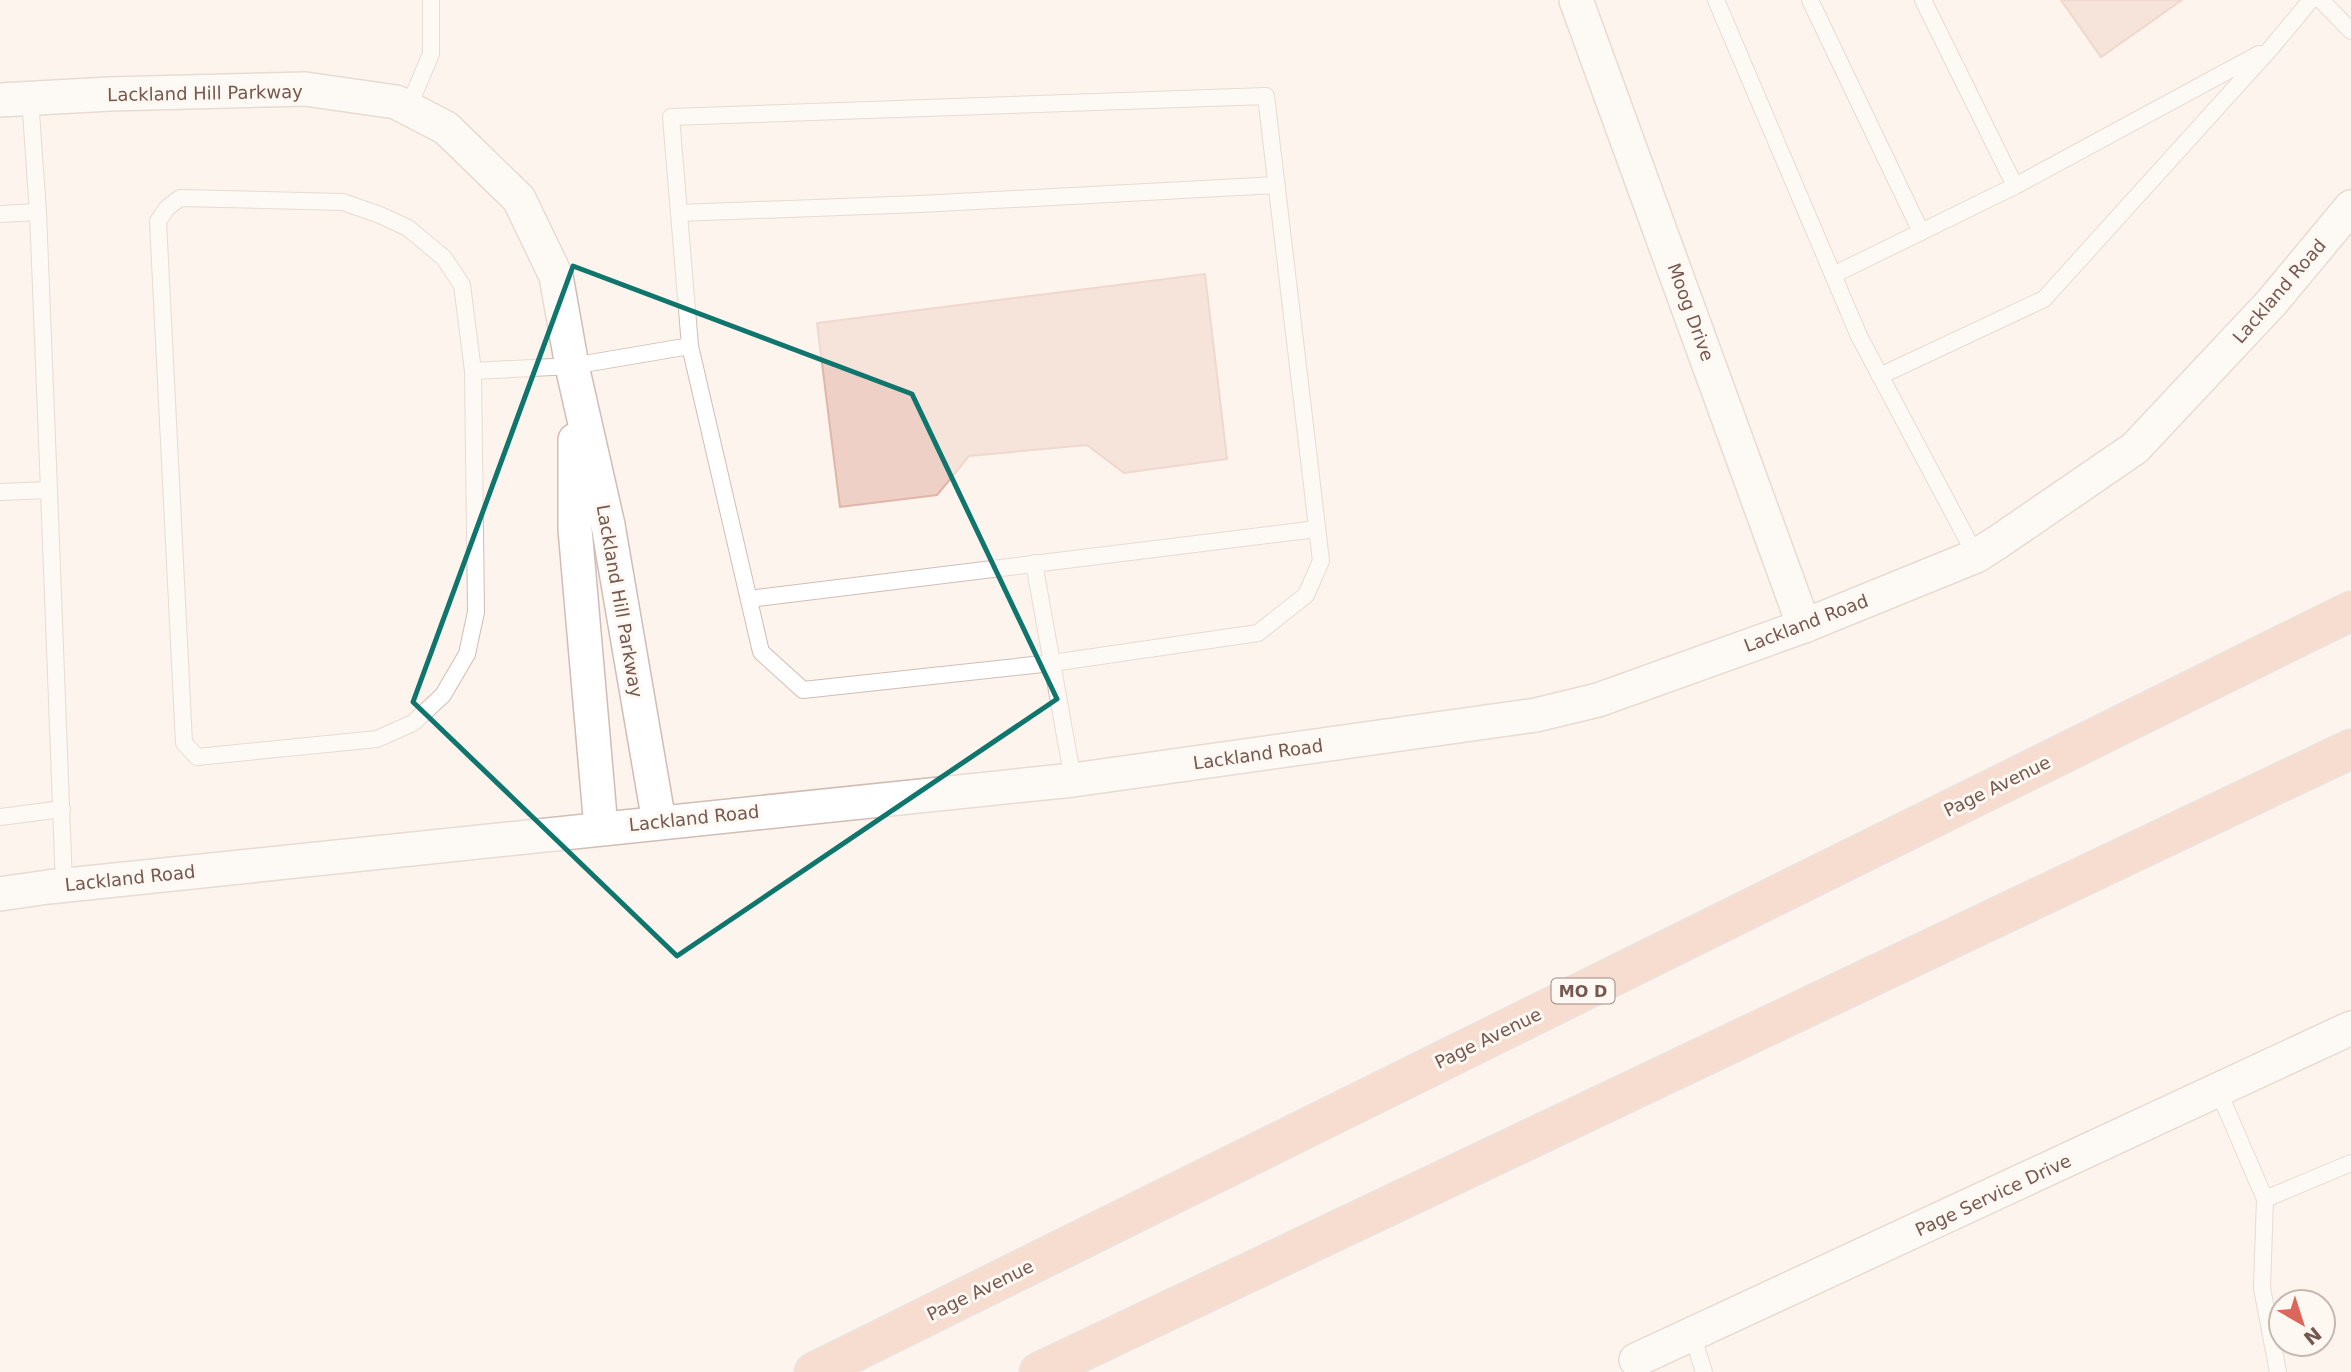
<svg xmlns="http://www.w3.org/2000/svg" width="2351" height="1372" viewBox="0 0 2351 1372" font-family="'DejaVu Sans',sans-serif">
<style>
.building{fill:#efd0c6;stroke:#e1b5a7;stroke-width:2}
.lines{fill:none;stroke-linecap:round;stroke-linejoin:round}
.service-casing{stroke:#d0bdb5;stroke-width:18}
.minor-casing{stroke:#d0bdb5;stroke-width:36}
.trunk-casing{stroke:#d9d0ce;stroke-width:41}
.service{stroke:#fff;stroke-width:16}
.minor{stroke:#fff;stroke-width:33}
.trunk{stroke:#f2c0aa;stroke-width:38}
.marked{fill:none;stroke:#0f766e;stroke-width:5;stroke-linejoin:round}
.labels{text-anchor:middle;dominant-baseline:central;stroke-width:6;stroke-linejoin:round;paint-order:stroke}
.shield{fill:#fef8f3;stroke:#9f8881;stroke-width:2}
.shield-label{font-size:16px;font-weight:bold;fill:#765850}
.street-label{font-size:18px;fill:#765850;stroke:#fef8f3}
</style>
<rect width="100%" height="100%" fill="#fcf4ed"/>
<g class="building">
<polygon points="2061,0 2182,0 2101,57"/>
<polygon points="1205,274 1227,459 1124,473 1087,445 969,456 937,495 840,507 817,323"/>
</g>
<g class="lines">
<g class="service-casing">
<g id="service">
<polyline points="1716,0 1859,336 1976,556"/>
<polyline points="1810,0 1921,232"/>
<polyline points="1923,0 2015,186"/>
<polyline points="2321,0 2351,31"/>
<polyline points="30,98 38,212"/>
<polyline points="408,108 431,54 431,0"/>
<polyline points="679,213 920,204 1277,185"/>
<polyline points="0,214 38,212 49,490"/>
<polyline points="1833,275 2015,186 2259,54"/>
<polyline points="690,346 761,652 803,690 1052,663 1034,563"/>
<polyline points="473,371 476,612 467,654 443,695 413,723 377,739 197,757 184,743 158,221 167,208 180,198 343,202 380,215 408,228 444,258 462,285 473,371 572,366 690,346 671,117 1266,96 1321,561 1306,595 1258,633 1052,663 1073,780"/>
<polyline points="1880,376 2044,299 2271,48 2311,0"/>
<polyline points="0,492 49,490 64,885"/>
<polyline points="749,599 1317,529"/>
<polyline points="0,817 62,809"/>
<polyline points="2218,1090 2265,1199 2262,1288 2278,1372"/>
<polyline points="2265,1199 2351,1163"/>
<polyline points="1692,1334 1704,1372"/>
</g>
</g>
<g class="minor-casing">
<g id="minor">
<polyline points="1576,0 1804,626"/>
<polyline points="0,100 110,94 305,89 396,102 446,128 519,199 556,276 572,366 608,525 659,822"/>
<polyline points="575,440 575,529 601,828"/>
<polyline points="0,894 48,887 1073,780 1536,715 1598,700 1804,626 1976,556 1998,542 2135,448 2272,302 2351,207"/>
<polyline points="1636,1360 2351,1028"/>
</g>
</g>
<g class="trunk-casing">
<g id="trunk">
<polyline points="814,1372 2351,611"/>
<polyline points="1039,1372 2351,749"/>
</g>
</g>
<use href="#service" class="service"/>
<use href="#minor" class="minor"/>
<use href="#trunk" class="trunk"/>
</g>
<path d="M0 0H2351V1372H0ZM573 266 912 394 1057 699 677 956 413 702Z" fill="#fcf4ed" fill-opacity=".55" fill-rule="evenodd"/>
<path class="marked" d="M573 266 912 394 1057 699 677 956 413 702Z"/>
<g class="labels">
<rect class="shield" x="1551.5" y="978.5" width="63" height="25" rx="5"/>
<g class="shield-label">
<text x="1583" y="991">MO D</text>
</g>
<g class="street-label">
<text transform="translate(205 93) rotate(-1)">Lackland Hill Parkway</text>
<text transform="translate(2279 291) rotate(-49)">Lackland Road</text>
<text transform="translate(1691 312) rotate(70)">Moog Drive</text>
<text transform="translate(620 601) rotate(80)">Lackland Hill Parkway</text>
<text transform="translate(1806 623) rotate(-21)">Lackland Road</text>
<text transform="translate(1258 754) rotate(-8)">Lackland Road</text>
<text transform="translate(1997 786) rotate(-26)">Page Avenue</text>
<text transform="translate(694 818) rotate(-6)">Lackland Road</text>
<text transform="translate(130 878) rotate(-6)">Lackland Road</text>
<text transform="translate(1488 1038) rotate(-26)">Page Avenue</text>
<text transform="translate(1993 1195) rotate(-25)">Page Service Drive</text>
<text transform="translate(980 1290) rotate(-26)">Page Avenue</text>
</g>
</g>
<g transform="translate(2302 1323) rotate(141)"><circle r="33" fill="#fef8f3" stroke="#c8b8b2" stroke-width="2"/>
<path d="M0-5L12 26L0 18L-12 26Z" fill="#dc655c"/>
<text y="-10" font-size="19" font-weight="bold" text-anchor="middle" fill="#765850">N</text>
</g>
</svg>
